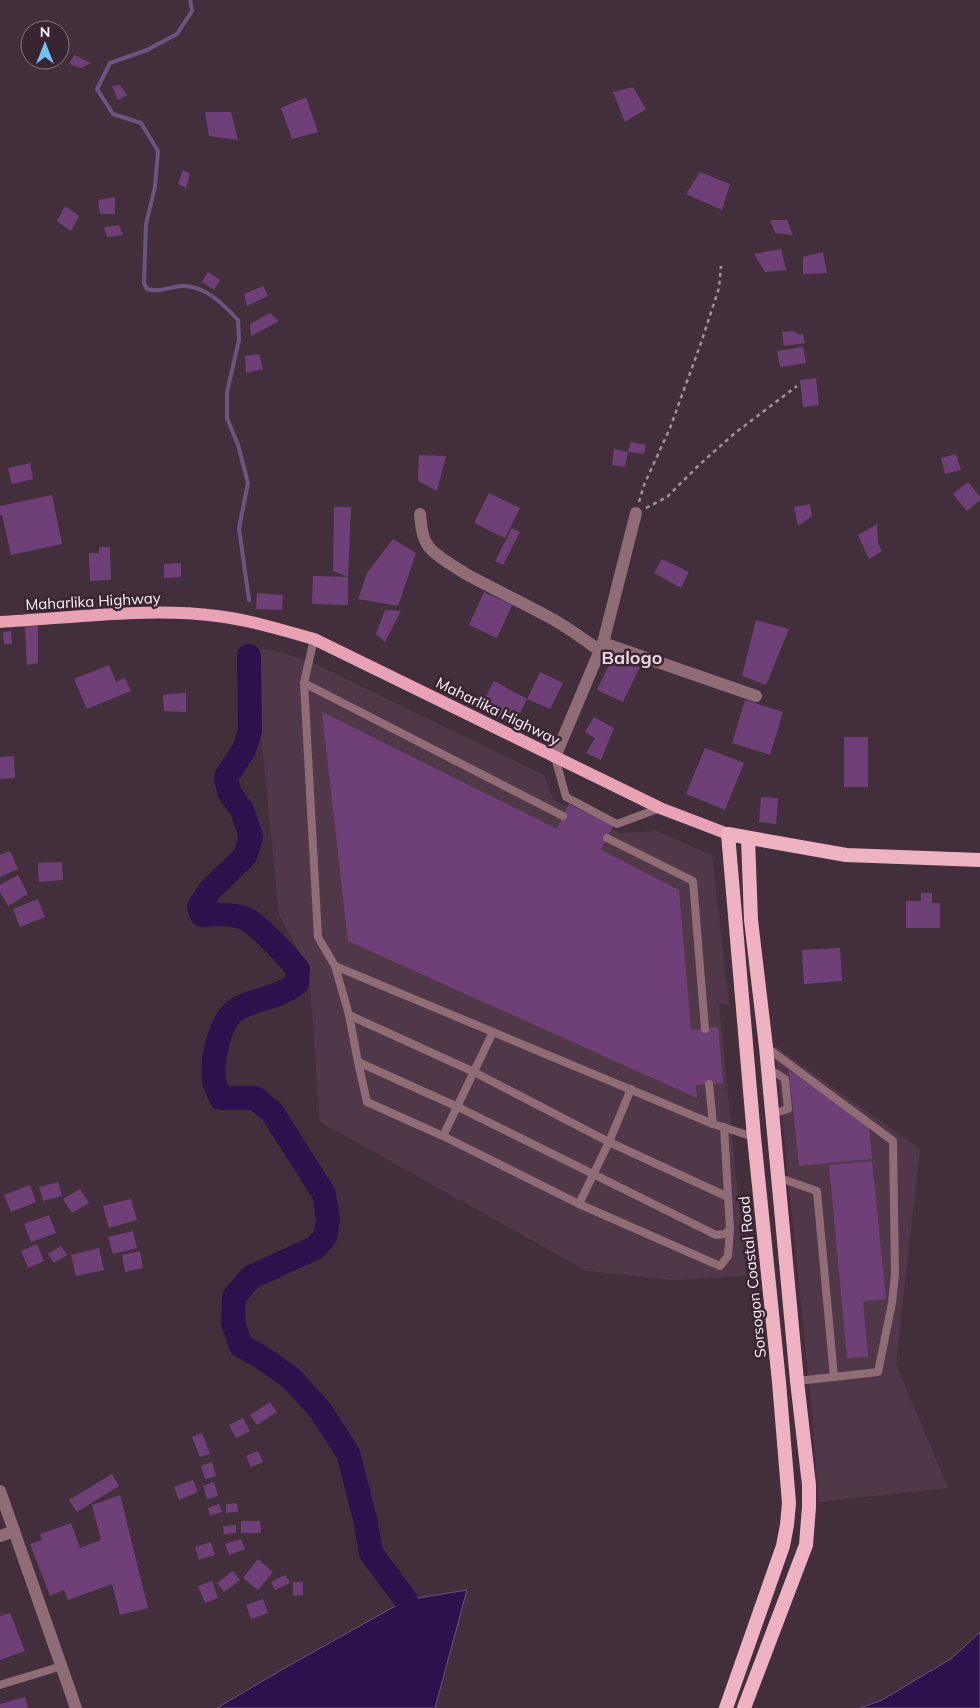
<svg xmlns="http://www.w3.org/2000/svg" width="980" height="1708" viewBox="0 0 980 1708" font-family="Mulish,sans-serif">
<style>
.built{fill:#513848}
.water{fill:#2d114c;stroke:#6b5480}
.lines{fill:none;stroke-linecap:round;stroke-linejoin:round}
.stream{stroke:#6b5480;stroke-width:4}
.river{stroke:#2d114c;stroke-width:24}
.building{fill:#6f4078}
.path{stroke:#a2929c;stroke-width:2.5;stroke-dasharray:4 4;stroke-linecap:butt}
.service{stroke:#8f6c76;stroke-width:8}
.minor{stroke:#8f6c76;stroke-width:12}
.primary{stroke:#e8a1b5;stroke-width:12}
.trunk{stroke:#efb2c2;stroke-width:14}
.labels{text-anchor:middle;dominant-baseline:central;stroke-width:5;stroke-linejoin:round;paint-order:stroke}
.street-label{font-size:15px;fill:#fdf0f8;stroke:#382531}
.quarter-label{font-size:18px;font-weight:bold;fill:#edd4e3;stroke:#382531}
</style>
<rect width="100%" height="100%" fill="#422f3b"/>
<g class="built">
<polygon points="258,648 279,652 309,661 544,775 554,800 620,833 656,831 712,855 729,1005 719,1004 746,1276 673,1280 587,1271 320,1122 309,970 279,915 260,724"/>
<polygon points="775,1046 920,1149 896,1364 948,1488 819,1502 810,1393"/>
</g>
<g class="water">
<polygon points="467,1590 435,1708 217,1708 283,1669 406,1600"/>
<polygon points="980,1632 980,1708 860,1708 882,1700 952,1658"/>
</g>
<g class="lines">
<path class="stream" d="M190 0 192 11 177 34 147 50 110 63 97 89 113 114 141 123 158 151 155 187 146 224 144 283 147 289C158 293 170 287 182 286 205 285 224 305 238 320L239 340 227 392V418L238 445 248 483 239 528 249 600"/>
<path class="river" d="M249 656 250 731 244 750 226 777 229 792 242 810 251 837 245 856 210 890 199 907 202 915C215 914 236 913 248 920 264 931 285 954 298 969L297 983C280 998 257 998 237 1009 220 1020 211 1061 214 1080 215 1086 219 1093 221 1098H255L272 1112 324 1194 328 1220 325 1237 315 1248 251 1277 234 1297 233 1323 241 1346 261 1357 291 1378 320 1410 348 1453 365 1519 371 1553 406 1600"/>
</g>
<g class="building">
<polygon points="74,55 91,63 81,68 69,64"/>
<polygon points="120,85 127,95 118,100 112,86"/>
<polygon points="633,87 646,109 625,122 613,92"/>
<polygon points="306,97 318,132 292,139 281,108"/>
<polygon points="205,112 231,112 238,140 209,136"/>
<polygon points="183,170 190,174 186,188 178,184"/>
<polygon points="700,172 730,184 722,210 686,194"/>
<polygon points="115,197 115,214 100,214 98,200"/>
<polygon points="65,206 79,216 71,231 57,221"/>
<polygon points="770,220 787,220 793,235 775,233"/>
<polygon points="119,225 123,235 107,237 104,227"/>
<polygon points="781,249 786,270 765,272 754,254"/>
<polygon points="823,252 827,273 803,274 803,257"/>
<polygon points="208,272 220,280 214,290 202,282"/>
<polygon points="263,286 268,296 247,306 244,294"/>
<polygon points="270,313 279,321 251,336 250,324"/>
<polygon points="794,331 797,334 803,334 805,343 784,346 782,332"/>
<polygon points="803,347 806,363 780,367 777,351"/>
<polygon points="259,354 263,369 246,373 245,356"/>
<polygon points="816,378 819,405 803,407 800,380"/>
<polygon points="631,442 646,445 644,454 628,452"/>
<polygon points="614,449 628,452 625,467 612,465"/>
<polygon points="956,454 961,470 945,474 941,458"/>
<polygon points="419,455 446,456 437,491 418,481"/>
<polygon points="30,463 33,479 12,484 8,468"/>
<polygon points="968,482 980,497 980,500 967,511 953,494"/>
<polygon points="489,493 520,508 505,538 474,523"/>
<polygon points="52,495 62,544 11,555 2,515 0,515 0,506"/>
<polygon points="810,504 812,516 798,526 794,507"/>
<polygon points="334,507 351,507 348,577 333,571"/>
<polygon points="877,524 878,543 882,551 869,559 858,535"/>
<polygon points="512,528 520,532 503,565 495,561"/>
<polygon points="393,539 416,553 398,606 358,599 367,573"/>
<polygon points="99,547 110,547 111,580 90,581 89,553 99,553"/>
<polygon points="662,559 689,572 681,588 654,573"/>
<polygon points="181,563 181,577 164,578 164,564"/>
<polygon points="313,576 348,577 348,605 312,604"/>
<polygon points="484,592 512,605 497,638 469,625"/>
<polygon points="257,593 283,595 282,610 256,609"/>
<polygon points="385,610 401,611 385,642 376,634"/>
<polygon points="756,620 789,629 766,685 742,676"/>
<polygon points="35,626 38,626 38,663 27,665 25,627"/>
<polygon points="11,631 12,644 4,644 3,632"/>
<polygon points="614,655 640,667 623,702 597,690"/>
<polygon points="109,665 116,682 125,678 131,691 87,709 74,679"/>
<polygon points="540,672 563,683 550,709 527,699"/>
<polygon points="494,681 527,699 514,725 480,707"/>
<polygon points="180,693 186,693 186,712 164,711 163,695"/>
<polygon points="745,700 783,712 770,755 732,743"/>
<polygon points="322,712 557,829 569,804 613,826 601,850 679,890 691,1030 718,1027 723,1083 696,1085 697,1098 348,941"/>
<polygon points="594,717 614,728 601,760 586,753 595,738 585,732"/>
<rect x="844" y="737" width="24" height="50"/>
<polygon points="705,748 744,763 725,810 686,794"/>
<polygon points="14,756 15,778 0,779 0,757"/>
<polygon points="761,797 778,798 776,824 759,822"/>
<polygon points="10,851 18,869 0,877 0,855"/>
<polygon points="62,862 63,880 39,882 38,863"/>
<polygon points="18,875 28,894 8,906 0,892 0,885"/>
<polygon points="921,893 932,893 932,903 940,903 940,928 906,928 906,901 921,901"/>
<polygon points="38,899 45,917 20,927 13,909"/>
<polygon points="840,948 842,981 804,984 802,950"/>
<polygon points="789,1070 869,1126 872,1159 799,1166"/>
<polygon points="872,1161 886,1299 863,1301 868,1357 847,1358 829,1165"/>
<polygon points="58,1182 62,1196 43,1201 39,1187"/>
<polygon points="30,1185 36,1202 11,1212 4,1195"/>
<polygon points="80,1189 89,1203 72,1213 63,1199"/>
<polygon points="131,1199 137,1220 109,1228 103,1206"/>
<polygon points="49,1215 56,1233 31,1242 24,1224"/>
<polygon points="133,1231 137,1248 113,1254 108,1237"/>
<polygon points="37,1244 44,1261 28,1268 21,1251"/>
<polygon points="61,1246 67,1255 54,1263 48,1254"/>
<polygon points="99,1248 104,1270 76,1276 71,1255"/>
<polygon points="140,1251 143,1268 125,1272 122,1255"/>
<polygon points="270,1402 277,1412 257,1425 250,1415"/>
<polygon points="243,1418 250,1431 236,1438 229,1425"/>
<polygon points="202,1433 210,1454 200,1457 192,1437"/>
<polygon points="258,1451 263,1462 251,1467 246,1456"/>
<polygon points="212,1462 216,1476 205,1479 201,1466"/>
<polygon points="112,1474 119,1486 77,1512 69,1500"/>
<polygon points="193,1480 198,1492 179,1500 174,1487"/>
<polygon points="214,1482 218,1496 207,1499 203,1486"/>
<polygon points="120,1495 148,1608 120,1615 112,1584 68,1600 64,1590 50,1596 30,1544 42,1540 40,1534 71,1523 80,1548 101,1540 92,1505"/>
<polygon points="237,1503 238,1512 226,1513 226,1504"/>
<polygon points="219,1504 222,1512 210,1516 208,1508"/>
<polygon points="241,1521 260,1521 261,1533 241,1533"/>
<polygon points="236,1525 236,1533 224,1534 223,1526"/>
<polygon points="241,1539 245,1549 229,1555 225,1544"/>
<polygon points="211,1542 215,1555 199,1560 195,1547"/>
<polygon points="258,1559 273,1572 258,1590 243,1578"/>
<polygon points="233,1571 240,1580 224,1592 217,1583"/>
<polygon points="285,1575 290,1583 275,1590 271,1582"/>
<polygon points="212,1581 218,1598 205,1603 198,1586"/>
<polygon points="293,1582 303,1582 303,1595 293,1596"/>
<polygon points="263,1599 268,1613 251,1619 246,1605"/>
<polygon points="10,1613 25,1651 0,1660 0,1616"/>
<polygon points="25,1697 28,1708 0,1708 0,1704"/>
</g>
<g class="lines">
<g class="path">
<polyline points="639,502 644,485 670,428 701,343 719,288 721,266"/>
<polyline points="646,508 667,497 699,465 735,433 797,386"/>
</g>
<g class="service">
<polyline points="314,639 304,683 318,937 335,966 713,1124 754,1137"/>
<polyline points="304,683 563,816"/>
<polyline points="555,757 566,797 617,824 660,808"/>
<polyline points="607,838 693,881 705,1029"/>
<polyline points="335,966 349,1015 358,1062 458,1107 716,1235 725,1234 730,1229 724,1127"/>
<polyline points="349,1015 474,1072 609,1142 728,1197"/>
<polyline points="766,1047 893,1141 895,1274 892,1303 878,1372 834,1377"/>
<polyline points="358,1062 367,1102 443,1136 579,1204 720,1266 728,1256 730,1229"/>
<polyline points="768,1068 785,1079 788,1109 772,1114"/>
<polyline points="709,1084 713,1124"/>
<polyline points="443,1136 493,1032"/>
<polyline points="777,1177 817,1191 834,1377 797,1381"/>
<polyline points="579,1204 609,1142 631,1089"/>
<polyline points="0,1685 62,1666"/>
</g>
<g class="minor">
<path d="M420 514C421 525 422 538 429 547 438 558 454 566 466 574 492 588 519 601 545 615 565 625 582 638 600 651"/>
<polyline points="603,643 756,696"/>
<polyline points="555,757 603,643 636,513"/>
<polyline points="0,1491 76,1708"/>
<polyline points="0,1536 14,1531"/>
</g>
<path class="primary" d="M0 622C70 618 147 607 217 616 250 620 282 630 314 639L660 808 728 834"/>
<g class="trunk">
<polyline points="726,1708 783,1546 787,1525 789,1503 779,1382 754,1137 728,834 846,855 980,860"/>
<polyline points="744,1708 806,1545 809,1507 809,1485 797,1381 766,1047 751,920 748,838"/>
</g>
</g>
<g class="labels">
<g class="street-label">
<text transform="translate(93 601) rotate(-3)">Maharlika Highway</text>
<text transform="translate(498 711) rotate(26)">Maharlika Highway</text>
<text transform="translate(752 1277) rotate(-96)">Sorsogon Coastal Road</text>
</g>
<g class="quarter-label">
<text x="632" y="657">Balogo</text>
</g>
</g>
<g transform="translate(45 45)"><circle r="24" fill="#382531" stroke="#877681"/>
<path d="M0-4L9 19L0 12L-9 19Z" fill="#74c0f6"/>
<text y="-8" font-size="14" font-weight="bold" text-anchor="middle" fill="#fdf0f8">N</text>
</g>
</svg>
